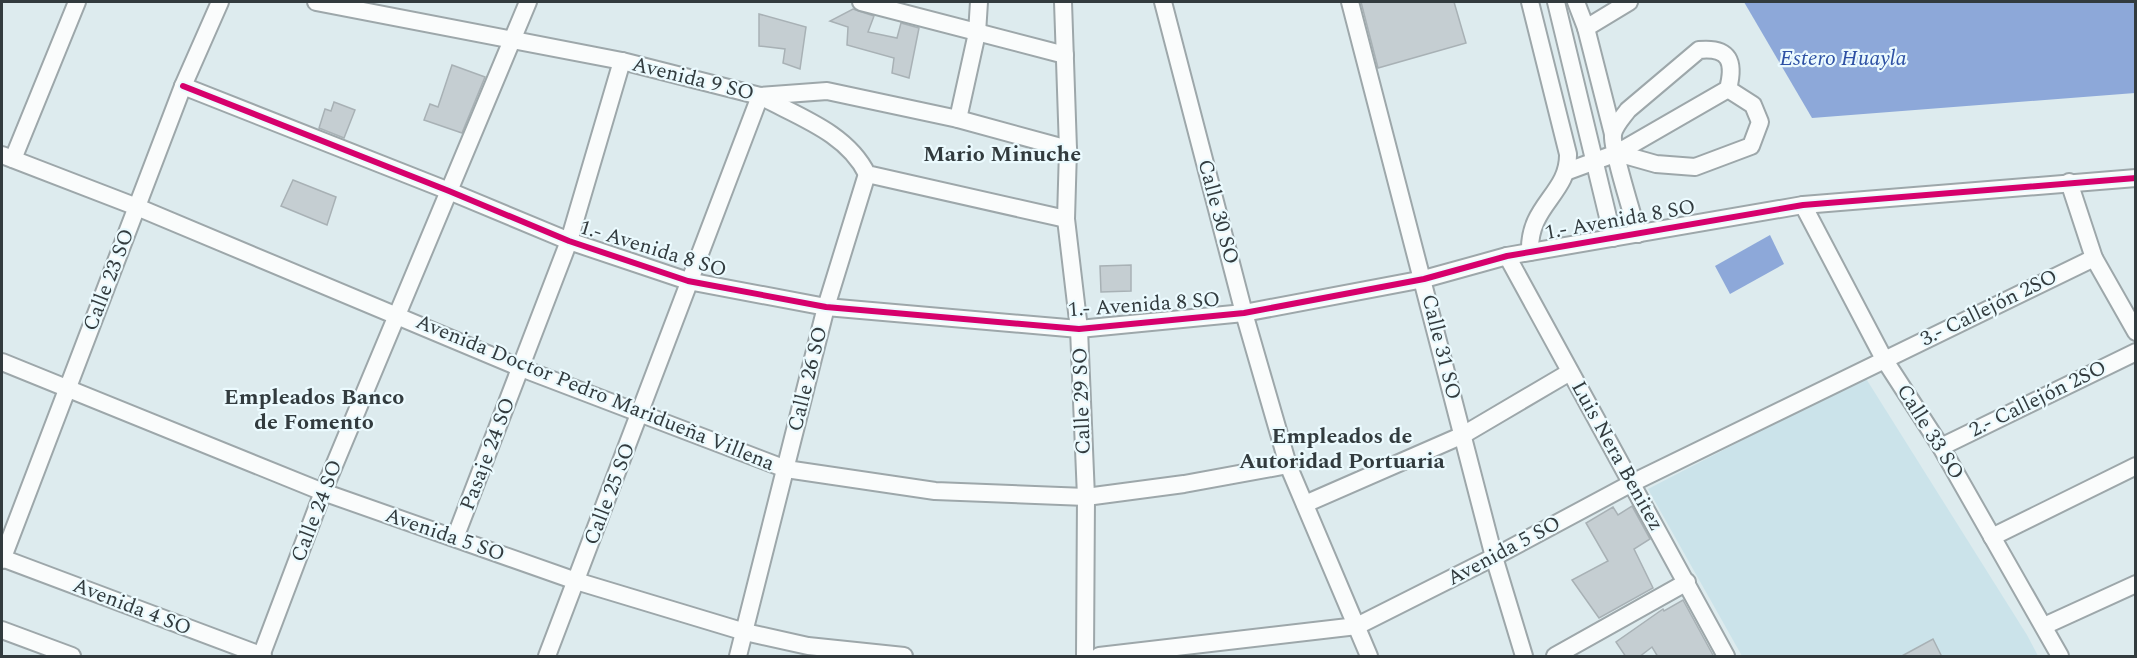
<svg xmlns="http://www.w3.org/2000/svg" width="2137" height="658" viewBox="0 0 2137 658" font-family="Spectral,serif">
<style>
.built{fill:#cbe3ea}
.water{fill:#8da8d9}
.building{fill:#c5ced2;stroke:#a8b1b5;stroke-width:1.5}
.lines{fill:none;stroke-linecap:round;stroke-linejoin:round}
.minor-casing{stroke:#9da7aa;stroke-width:20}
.minor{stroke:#fafcfc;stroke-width:16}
.cycleway-casing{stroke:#ebfafe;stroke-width:10}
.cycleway{stroke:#d6006c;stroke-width:6}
.labels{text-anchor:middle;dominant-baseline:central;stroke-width:4.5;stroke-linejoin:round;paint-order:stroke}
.street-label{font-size:21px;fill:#323b3e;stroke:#ebfafe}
.water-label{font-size:22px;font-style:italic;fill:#2e51a4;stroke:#ebfafe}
.neighbourhood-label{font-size:22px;font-weight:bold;fill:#323b3e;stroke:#ebfafe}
</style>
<rect width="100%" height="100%" fill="#ddebee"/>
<polygon class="built" points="1865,377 2027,635 2038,656 1742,656 1648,489"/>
<g class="water">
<polygon points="1744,2 2135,2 2135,93 1812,118"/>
<polygon points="1770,235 1784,264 1730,294 1715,266"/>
</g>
<g class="building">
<polygon points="1361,2 1454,2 1466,43 1378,68"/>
<polygon points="853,9 874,16 868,32 897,38 901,23 919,28 909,78 892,73 894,58 847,45 848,27 830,21"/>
<polygon points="759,14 806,27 800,69 783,63 785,49 759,46"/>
<polygon points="452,65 485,77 462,133 424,120 430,104 438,107"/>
<polygon points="334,102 355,110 344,138 319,128 325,109 331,111"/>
<polygon points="293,180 336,197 327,225 281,206"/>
<polygon points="1131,265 1131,291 1101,292 1100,266"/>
<polygon points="1632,506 1650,539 1634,549 1653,588 1599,618 1572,580 1608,561 1586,523 1613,507 1618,515"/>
<polygon points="1683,600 1714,657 1658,657 1652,647 1639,657 1626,657 1616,642 1663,609 1664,611"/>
<polygon points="1933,639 1942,657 1900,657"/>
</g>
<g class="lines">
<g class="minor-casing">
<g id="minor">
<polyline points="316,2 622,61 760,96 827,91 958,119 1068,149"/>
<polyline points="861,2 1065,55"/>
<polyline points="1063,2 1068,149 1066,219 1079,329 1086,497 1085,656"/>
<polyline points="1163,2 1244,313 1288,465 1369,656"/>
<polyline points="1350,2 1494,557 1524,656"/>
<path d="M1530 2 1568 154C1569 194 1528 205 1530 252"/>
<polyline points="1556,2 1613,238"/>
<polyline points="1576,2 1586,28 1613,134"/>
<polyline points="1586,28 1629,2"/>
<polyline points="183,86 449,191 569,241 688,281 826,307 1079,329 1244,313 1424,279 1507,256 1803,205 2136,178"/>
<polyline points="958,119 977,33 979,2"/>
<polyline points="1617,153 1656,164 1695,167 1751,146 1760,122 1753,105 1728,89"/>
<polyline points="2,155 137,207 521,368 786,469 935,491 1086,497 1184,484 1288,465"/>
<polyline points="13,159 77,2"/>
<path d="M1568 171 1617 153 1728 89C1735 62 1730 47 1699 50L1628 110C1623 117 1615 125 1613 134 1611 147 1633 216 1638 234"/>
<polyline points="2069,182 2094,258 2136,332"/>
<polyline points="1803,205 1884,359 1941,447 2060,656"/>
<polyline points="1507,256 1726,656"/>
<polyline points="2,362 323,492 576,581 745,632 808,646 904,656"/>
<polyline points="1941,447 2136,352"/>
<polyline points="1305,504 1463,435 1570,372"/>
<polyline points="1992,537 2136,466"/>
<polyline points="455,538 569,241 622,61"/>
<polyline points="2,558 263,656"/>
<polyline points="2,560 183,86 220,2"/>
<polyline points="2044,626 2136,584"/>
<polyline points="2,630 72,656"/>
<polyline points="261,656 323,492 528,2"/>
<path d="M547 656 760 96C799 117 847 133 867 174L1066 219"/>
<polyline points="738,656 826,307 867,174"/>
<polyline points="1099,656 1357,626 1494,557 1632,483 2094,258"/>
<polyline points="1555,656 1687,582"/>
</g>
</g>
<use href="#minor" class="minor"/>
<g class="cycleway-casing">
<polyline id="cycleway" points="183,86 449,191 569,241 688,281 826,307 1079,329 1244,313 1424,279 1507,256 1803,205 2136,178"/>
</g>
<use href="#cycleway" class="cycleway"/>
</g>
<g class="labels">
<g class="street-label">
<text transform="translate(693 79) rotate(14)">Avenida 9 SO</text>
<text transform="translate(1218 212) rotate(75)">Calle 30 SO</text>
<text transform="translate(1620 220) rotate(-10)">1.- Avenida 8 SO</text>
<text transform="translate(653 249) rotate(17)">1.- Avenida 8 SO</text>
<text transform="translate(109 280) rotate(-69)">Calle 23 SO</text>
<text transform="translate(1144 305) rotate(-4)">1.- Avenida 8 SO</text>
<text transform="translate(1989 308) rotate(-26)">3.- Callejón 2SO</text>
<text transform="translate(1441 347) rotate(76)">Calle 31 SO</text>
<text transform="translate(808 379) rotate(-76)">Calle 26 SO</text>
<text transform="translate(595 393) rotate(22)">Avenida Doctor Pedro Maridueña Villena</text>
<text transform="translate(2038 399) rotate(-26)">2.- Callejón 2SO</text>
<text transform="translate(1082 401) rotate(-92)">Calle 29 SO</text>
<text transform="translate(1930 432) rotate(58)">Calle 33 SO</text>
<text transform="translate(488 454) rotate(-69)">Pasaje 24 SO</text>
<text transform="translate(1617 456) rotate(61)">Luis Nera Benitez</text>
<text transform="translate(610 494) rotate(-69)">Calle 25 SO</text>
<text transform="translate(317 511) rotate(-69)">Calle 24 SO</text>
<text transform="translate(445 535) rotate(19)">Avenida 5 SO</text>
<text transform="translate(1504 551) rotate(-28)">Avenida 5 SO</text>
<text transform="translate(132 607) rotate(21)">Avenida 4 SO</text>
</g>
<g class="water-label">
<text x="1843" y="58">Estero Huayla</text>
</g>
<g class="neighbourhood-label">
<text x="1002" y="154">Mario Minuche</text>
<text x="314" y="397">Empleados Banco<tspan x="314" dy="25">de Fomento</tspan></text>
<text x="1342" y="436">Empleados de<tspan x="1342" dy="25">Autoridad Portuaria</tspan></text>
</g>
</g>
<rect width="2137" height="658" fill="none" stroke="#323b3e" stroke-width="6"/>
</svg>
